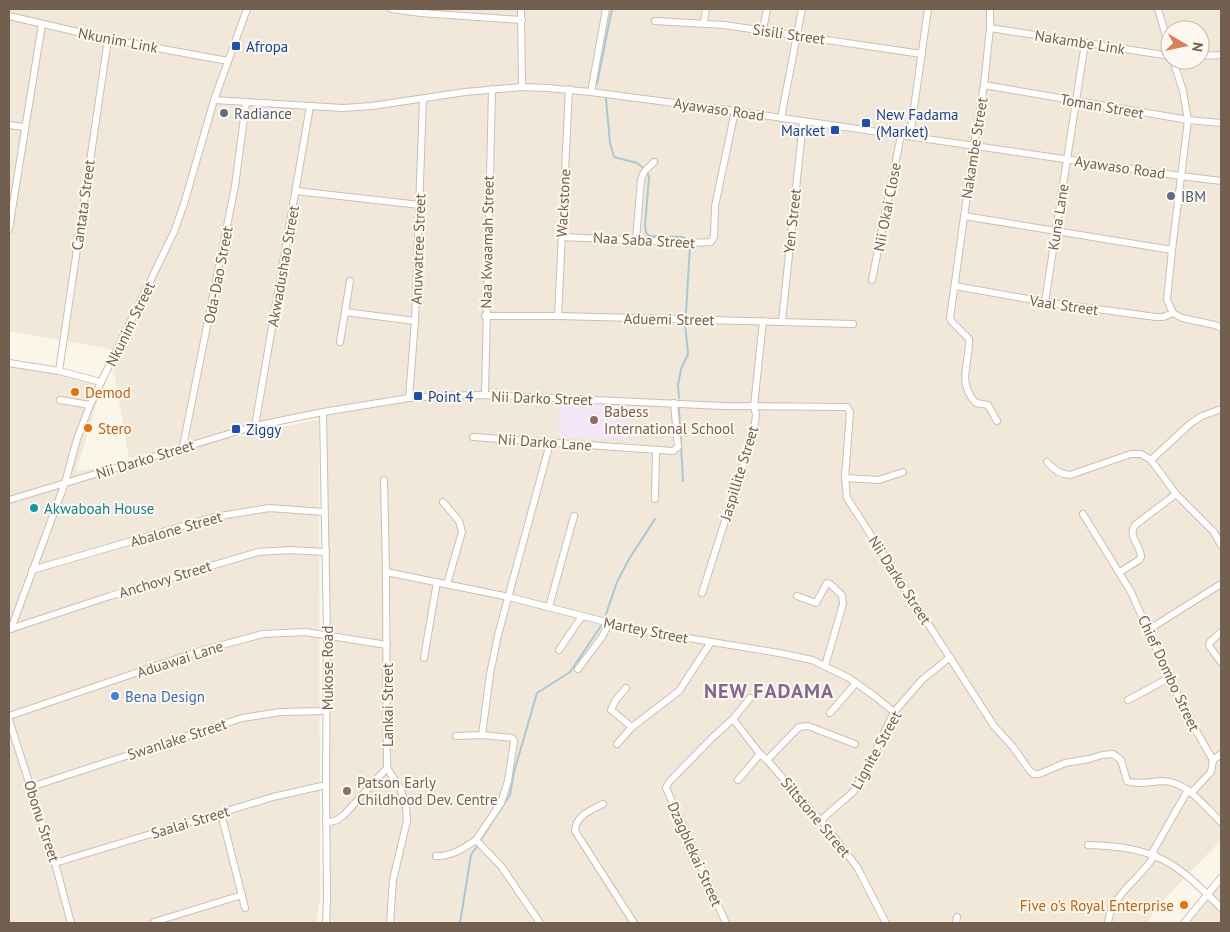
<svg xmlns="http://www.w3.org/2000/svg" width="1230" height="932" viewBox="0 0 1230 932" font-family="'PT Sans',sans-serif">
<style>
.residential{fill:#f2e8d9;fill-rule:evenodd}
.education{fill:#f3e6f7}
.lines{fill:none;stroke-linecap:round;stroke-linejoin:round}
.stream{stroke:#a7c9d4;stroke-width:2}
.minor-casing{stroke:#ccbfb0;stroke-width:8}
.minor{stroke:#fff;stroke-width:6}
.transit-dot{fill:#1a4fb4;stroke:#fef9f0;stroke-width:2}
.service-dot{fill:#5c6f8a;stroke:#fef9f0;stroke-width:2}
.food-dot{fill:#e8710a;stroke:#fef9f0;stroke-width:2}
.education-dot{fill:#8d6e63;stroke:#fef9f0;stroke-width:2}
.culture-dot{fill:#0f9aa8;stroke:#fef9f0;stroke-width:2}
.shop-dot{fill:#3f7fe0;stroke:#fef9f0;stroke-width:2}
.labels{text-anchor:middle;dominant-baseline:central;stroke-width:4;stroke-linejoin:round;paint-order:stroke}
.street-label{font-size:15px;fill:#735f4f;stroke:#fef9f0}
.transit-label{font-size:15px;fill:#164399;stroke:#fef9f0;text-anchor:start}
.service-label{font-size:15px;fill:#4e5e75;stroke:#fef9f0;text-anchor:start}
.food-label{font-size:15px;fill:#c56008;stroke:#fef9f0;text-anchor:start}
.education-label{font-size:15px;fill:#785e54;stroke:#fef9f0;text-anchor:start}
.culture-label{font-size:15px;fill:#0d838f;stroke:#fef9f0;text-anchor:start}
.shop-label{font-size:15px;fill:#366cbe;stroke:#fef9f0;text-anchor:start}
.district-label{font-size:20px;font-weight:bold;letter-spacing:1px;fill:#85678f;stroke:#fef9f0}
</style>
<rect width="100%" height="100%" fill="#fbf6ea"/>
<g class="residential">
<path d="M9 9H1221V840L1155 909 1147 923H327L328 554 325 407 129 458 110 349 9 331ZM1170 30H1200V60H1170Z"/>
<polygon points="9,361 104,379 76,472 319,419 320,899 316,923 9,923"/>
<polygon points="1221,883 1221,923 1187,923"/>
</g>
<polygon class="education" points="560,401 629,404 628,440 558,437"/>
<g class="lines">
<g class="stream">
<polyline points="597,84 612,9"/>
<polyline points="606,99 610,143 614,157 637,163 647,171 649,177 645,225 646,233 650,236 683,237 689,241"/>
<polyline points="686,313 690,246"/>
<polyline points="679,398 678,385 681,369 688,354 685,323"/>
<polyline points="679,409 683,481"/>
<polyline points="605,617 617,582 629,559 655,519"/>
<polyline points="480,841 510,795 514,772 537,693 570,672 601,626"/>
<polyline points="460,923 471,855 478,845"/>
</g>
<g class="minor-casing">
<g id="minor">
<polyline points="391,9 421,13 522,20"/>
<polyline points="521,9 522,87"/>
<path d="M990 9V28L984 85 974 145 950 318 952 322 969 339C970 363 956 382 976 403L988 405 997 421"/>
<polyline points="1158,9 1170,50"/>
<polyline points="9,16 108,39 228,61"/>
<polyline points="655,21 724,25 922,54"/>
<polyline points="704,23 706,9"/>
<polyline points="990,28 1170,56"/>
<polyline points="763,30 767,9"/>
<polyline points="1200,56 1221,55"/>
<polyline points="1173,60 1183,91 1188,120 1172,250 1167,300 1173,313 1182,318 1215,325 1221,328"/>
<polyline points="984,85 1188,120 1221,123"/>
<polyline points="591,92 606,9"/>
<polyline points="214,100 343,108 372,106 465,92 522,87 547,88 591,92 735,111 1181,176 1221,181"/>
<polyline points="781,118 802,9"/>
<polyline points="9,125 24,127"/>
<polyline points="910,136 928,9"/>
<polyline points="296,191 420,205"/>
<polyline points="964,216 1172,250"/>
<polyline points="9,229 42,24"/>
<polyline points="562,237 692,243 711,242 714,237 715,206 735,111"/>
<polyline points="636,239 641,180 644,172 654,162"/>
<polyline points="872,280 901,135"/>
<polyline points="955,286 1045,302 1156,317 1163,317 1173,313"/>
<polyline points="1045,302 1085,43"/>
<polyline points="345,312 415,321"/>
<polyline points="485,316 558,316 853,324"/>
<polyline points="558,316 569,89"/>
<polyline points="782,321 803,122"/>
<polyline points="340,342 350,281"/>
<polyline points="9,363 59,371 101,382"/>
<polyline points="59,371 108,39"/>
<polyline points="485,395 492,89"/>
<polyline points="409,398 415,321 423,99"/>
<polyline points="60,400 90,405"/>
<polyline points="323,412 327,635 326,785 327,900 326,923"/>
<polyline points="255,426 310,106"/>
<polyline points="473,437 673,451 678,447 674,403"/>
<polyline points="183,446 235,186 246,103"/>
<polyline points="1151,460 1191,423 1202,416 1221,409"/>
<path d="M1047 462C1053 469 1061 475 1070 475L1131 454H1141L1151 460 1176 494 1214 532 1221 545"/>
<polyline points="845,478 879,480 903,472"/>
<polyline points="384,480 386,572 387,768 400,788 406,807 407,821 393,880 390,923"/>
<polyline points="655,499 656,451"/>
<path d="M9 500 255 426 323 412 409 398 435 396 485 395 723 406 847 407 850 412 845 478 847 498 994 726 1013 747 1030 771 1034 774H1039L1065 763 1089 759 1102 755 1113 754 1121 760 1127 781C1137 785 1151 782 1162 781 1187 781 1204 806 1221 822"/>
<polyline points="443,502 459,521 462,532 447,584"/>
<polyline points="1083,514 1131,592 1169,678 1198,734 1213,760 1211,772 1191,793"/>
<polyline points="32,570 214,517 269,508 324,512"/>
<polyline points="386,572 509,597 633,629 779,653 812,660 849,678 877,698 894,712"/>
<path d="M1120 572 1139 560 1141 557C1141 545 1127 537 1135 525L1176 494"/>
<polyline points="702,593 754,430 756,415 754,406 763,321"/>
<polyline points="797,596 816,603 827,583 830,584 842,595 843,604 825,666"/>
<polyline points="549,607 574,516"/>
<polyline points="10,629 110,596 258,552 289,550 326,552"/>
<polyline points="11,629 65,483 77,439 90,405 174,232 184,204 214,100 247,9"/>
<polyline points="1148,630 1221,584"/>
<polyline points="1221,632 1210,642 1209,646 1221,662"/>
<polyline points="559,650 582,616"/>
<polyline points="424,658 437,582"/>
<polyline points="578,669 602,637 609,623"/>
<polyline points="626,688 615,701 611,710 632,727"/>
<polyline points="1128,700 1169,678"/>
<polyline points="830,713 856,683"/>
<polyline points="9,716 200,651 263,634 305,632 387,645"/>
<polyline points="733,719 760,754 767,760 814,814 821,820 857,867 886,923"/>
<polyline points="9,720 55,863 71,923"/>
<polyline points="482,735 490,674 498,635 550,443"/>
<polyline points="456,736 482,735 512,738 514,741 508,781 501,803 476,840 501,866 540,923"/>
<polyline points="617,744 632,727 679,691 711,642"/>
<polyline points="767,760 799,727 808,726 855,744"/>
<polyline points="1213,760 1221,754"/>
<polyline points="738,780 760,754"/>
<polyline points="31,787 242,718 281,712 326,711"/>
<path d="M603 804C591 810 575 816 575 831L634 923"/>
<polyline points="221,813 245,908"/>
<polyline points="821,820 853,792 864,775 894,712 922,680 950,657"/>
<polyline points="326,823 337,820 344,815 387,768"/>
<path d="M1088 845C1156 847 1175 861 1221 908"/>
<polyline points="1152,853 1188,790"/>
<path d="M436 856C451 857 464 848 476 840"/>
<polyline points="55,863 273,797 326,785"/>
<polyline points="154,922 242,895"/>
<polyline points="726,923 666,788 669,782 713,737 733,719 750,698"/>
<polyline points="956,923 957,917"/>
<path d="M1108 923C1111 895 1141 878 1155 855"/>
<polyline points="1184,923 1221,878"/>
</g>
</g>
<use href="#minor" class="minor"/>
</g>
<g class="transit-dot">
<rect x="231" y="41" width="10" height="10" rx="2.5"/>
<rect x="861" y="118" width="10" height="10" rx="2.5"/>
<rect x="830" y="125" width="10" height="10" rx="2.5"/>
<rect x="413" y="391" width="10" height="10" rx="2.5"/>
<rect x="231" y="424" width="10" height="10" rx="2.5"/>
</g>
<g class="service-dot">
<circle cx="224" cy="113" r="5"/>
<circle cx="1171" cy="196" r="5"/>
</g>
<g class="food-dot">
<circle cx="75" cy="392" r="5"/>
<circle cx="88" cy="428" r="5"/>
<circle cx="1184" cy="905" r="5"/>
</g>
<g class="education-dot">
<circle cx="594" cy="420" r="5"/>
<circle cx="347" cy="791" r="5"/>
</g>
<circle class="culture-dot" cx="34" cy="508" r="5"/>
<circle class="shop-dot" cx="115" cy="696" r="5"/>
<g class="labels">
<g class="street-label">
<text transform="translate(789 34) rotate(8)">Sisili Street</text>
<text transform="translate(118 40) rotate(11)">Nkunim Link</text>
<text transform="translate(1080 42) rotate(9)">Nakambe Link</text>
<text transform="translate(1102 106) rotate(10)">Toman Street</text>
<text transform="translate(719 109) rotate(8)">Ayawaso Road</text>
<text transform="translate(974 148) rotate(-81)">Nakambe Street</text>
<text transform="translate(1120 167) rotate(8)">Ayawaso Road</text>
<text transform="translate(563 203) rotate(-87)">Wackstone</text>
<text transform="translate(83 205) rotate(-82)">Cantata Street</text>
<text transform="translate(887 207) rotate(-79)">Nii Okai Close</text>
<text transform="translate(1058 217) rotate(-81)">Kuna Lane</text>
<text transform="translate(792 221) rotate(-84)">Yen Street</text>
<text transform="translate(644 240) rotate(3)">Naa Saba Street</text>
<text transform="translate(487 242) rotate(-89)">Naa Kwaamah Street</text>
<text transform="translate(418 249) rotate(-88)">Anuwatree Street</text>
<text transform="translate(283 266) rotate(-80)">Akwadushao Street</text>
<text transform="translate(218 275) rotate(-79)">Oda-Dao Street</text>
<text transform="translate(1064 305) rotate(8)">Vaal Street</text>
<text transform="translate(669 319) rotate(1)">Aduemi Street</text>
<text transform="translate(130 324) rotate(-64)">Nkunim Street</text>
<text transform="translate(542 398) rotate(2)">Nii Darko Street</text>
<text transform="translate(545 442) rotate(4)">Nii Darko Lane</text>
<text transform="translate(145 459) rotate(-17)">Nii Darko Street</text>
<text transform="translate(739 473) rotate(-73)">Jaspillite Street</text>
<text transform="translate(176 529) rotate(-16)">Abalone Street</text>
<text transform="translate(165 579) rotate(-17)">Anchovy Street</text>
<text transform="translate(900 580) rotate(57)">Nii Darko Street</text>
<text transform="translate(646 630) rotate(11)">Martey Street</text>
<text transform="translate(180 659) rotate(-18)">Aduawai Lane</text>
<text transform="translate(327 668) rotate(-90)">Mukose Road</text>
<text transform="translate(1169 673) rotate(65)">Chief Dombo Street</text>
<text transform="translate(387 705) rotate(-90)">Lankai Street</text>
<text transform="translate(177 739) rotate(-18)">Swanlake Street</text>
<text transform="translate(876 750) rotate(-61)">Lignite Street</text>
<text transform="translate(816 817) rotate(50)">Siltstone Street</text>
<text transform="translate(42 821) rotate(72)">Obonu Street</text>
<text transform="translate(190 822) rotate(-17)">Saalai Street</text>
<text transform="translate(695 854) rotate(66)">Dzagblekai Street</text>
</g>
<g class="transit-label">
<text x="246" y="46">Afropa</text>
<text x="876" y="114">New Fadama<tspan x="876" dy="17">(Market)</tspan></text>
<text x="825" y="130" text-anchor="end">Market</text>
<text x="428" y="396">Point 4</text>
<text x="246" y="429">Ziggy</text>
</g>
<g class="service-label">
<text x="234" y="113">Radiance</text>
<text x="1181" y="196">IBM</text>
</g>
<g class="food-label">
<text x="85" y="392">Demod</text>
<text x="98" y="428">Stero</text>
<text x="1174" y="905" text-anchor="end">Five o's Royal Enterprise</text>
</g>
<g class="education-label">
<text x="604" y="411">Babess<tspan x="604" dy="17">International School</tspan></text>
<text x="357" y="782">Patson Early<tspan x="357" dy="17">Childhood Dev. Centre</tspan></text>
</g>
<g class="culture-label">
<text x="44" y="508">Akwaboah House</text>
</g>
<g class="shop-label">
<text x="125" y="696">Bena Design</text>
</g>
<g class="district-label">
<text x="769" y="691">NEW FADAMA</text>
</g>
</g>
<rect width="1230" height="932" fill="none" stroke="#735f4f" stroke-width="20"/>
<g transform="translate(1185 45) rotate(99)"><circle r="24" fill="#fef9f0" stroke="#c6bbb0"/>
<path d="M0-4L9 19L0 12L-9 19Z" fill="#d9825a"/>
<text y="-8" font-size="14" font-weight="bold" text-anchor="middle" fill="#735f4f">N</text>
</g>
</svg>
